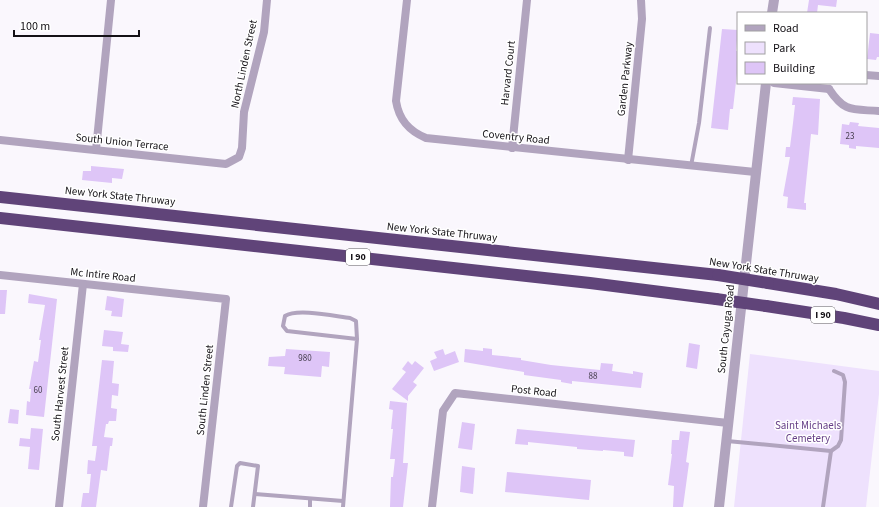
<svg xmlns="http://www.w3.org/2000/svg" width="879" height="507" viewBox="0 0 879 507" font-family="'Source Sans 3',sans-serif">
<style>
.green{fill:#eee1fd}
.building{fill:#dec5f7}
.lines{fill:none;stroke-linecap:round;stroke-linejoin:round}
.service{stroke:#b1a4be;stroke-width:4}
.minor{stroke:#b1a4be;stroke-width:8}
.tertiary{stroke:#b1a4be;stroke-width:10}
.motorway{stroke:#604479;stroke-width:12}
.motorway-bridge{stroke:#604479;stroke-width:12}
.labels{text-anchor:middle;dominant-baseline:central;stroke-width:3;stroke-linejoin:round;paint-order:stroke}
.number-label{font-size:9px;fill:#463e4e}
.shield{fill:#fff;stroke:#5a585c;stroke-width:1}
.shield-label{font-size:10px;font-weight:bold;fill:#141116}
.street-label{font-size:11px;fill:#141116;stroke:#fff}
.park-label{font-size:11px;fill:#663f87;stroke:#fff}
</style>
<rect width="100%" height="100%" fill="#faf7fd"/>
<polygon class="green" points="750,354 879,371 879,394 866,507 734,507"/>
<g class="building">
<polygon points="809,0 837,0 836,7 818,5 817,13 807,13"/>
<polygon points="722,29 738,30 736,51 738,51 738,64 733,109 730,109 728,130 711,128"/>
<polygon points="870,33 879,34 879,57 877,57 876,60 867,59"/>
<polygon points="793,97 820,99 818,135 811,134 804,203 806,203 806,210 787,208 788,197 783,196 790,157 785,157 786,147 790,147 793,123 795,105 792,105"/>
<polygon points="850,122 859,123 858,126 879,128 879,148 856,146 856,149 849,148 849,145 840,144 842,124 849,125"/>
<polygon points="91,166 124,169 122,179 112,178 112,183 82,180 83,171 91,171"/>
<polygon points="0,290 7,290 5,314 0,314"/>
<polygon points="29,294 57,299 44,417 26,415 27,401 30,402 31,389 29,389 34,361 38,362 41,340 39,340 45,305 28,303"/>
<polygon points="107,296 124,299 122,317 111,316 112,311 105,310"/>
<polygon points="104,330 123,332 121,344 129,345 128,352 113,351 113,347 102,346"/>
<polygon points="689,343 700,345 697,369 686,367"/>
<polygon points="483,348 492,349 492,355 521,358 521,360 551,365 600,370 601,363 613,364 612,371 633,374 633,371 643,373 641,388 572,381 572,384 561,382 561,380 524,375 524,372 464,362 465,349 483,351"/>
<polygon points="286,349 330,352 329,367 322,366 321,377 284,374 285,367 268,366 269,357 285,356"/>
<polygon points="443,349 445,355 455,351 459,362 434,371 430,361 437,358 434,352"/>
<polygon points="102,360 114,361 112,383 119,384 118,396 112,395 111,408 117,409 116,421 109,421 108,424 106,424 104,437 113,438 112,446 110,446 107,471 101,470 96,507 81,507 83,493 89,493 91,474 87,474 88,460 95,461 97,446 92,446"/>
<polygon points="408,361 412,365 415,361 424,368 413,382 417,385 408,396 408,401 392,389 406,372 402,369"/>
<polygon points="390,401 407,403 403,463 408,463 403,507 390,507 391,477 393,477 395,459 390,459 393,429 391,429 393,410 389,409"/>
<polygon points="10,409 19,410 18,424 8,423"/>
<polygon points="462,422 475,424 472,450 458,448"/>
<polygon points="31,428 43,429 39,470 28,469 30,447 19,446 20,438 30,439"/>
<polygon points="517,429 635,440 633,457 624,456 624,452 603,450 603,451 577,449 577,447 528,442 528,445 515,444"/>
<polygon points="680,431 690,432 686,462 689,463 683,507 673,507 674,486 668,485 672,454 671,454 672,440 679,440"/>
<polygon points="462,466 475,468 473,494 460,492"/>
<polygon points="507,472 591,480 589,500 505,492"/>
</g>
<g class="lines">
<g class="service">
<polyline points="691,166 699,123 710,28"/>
<polyline points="727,441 831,451 838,446 841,440 845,382 843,375 834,371"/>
<polyline points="255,494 343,501"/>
<polyline points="310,499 310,507"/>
<polyline points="231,507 237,466 240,463 258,466 253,507"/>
<path d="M343 507 357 339 356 321 350 318C334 316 297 308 285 316L283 326 287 331 357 339"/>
<polyline points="823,507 831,451"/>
</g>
<g class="minor">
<path d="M407 0 396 101C399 120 409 131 426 138L755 172"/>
<polyline points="866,75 879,76"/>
<polyline points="774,83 829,89"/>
<path d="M829 89C845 113 852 109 879 111"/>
<polyline points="0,140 226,164 239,157 242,148 244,112 264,32 267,0"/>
<polyline points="512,148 527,0"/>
<polyline points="96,150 111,0"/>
<polyline points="628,160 642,19 641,0"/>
<polyline points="0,275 226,299 203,507"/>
<polyline points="59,507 83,284"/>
<polyline points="432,507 443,411 455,393 728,423"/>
</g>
<g class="tertiary">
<polyline points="772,13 774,0"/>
<polyline points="719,507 766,83"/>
</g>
<g class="motorway">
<polyline points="0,197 718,275"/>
<polyline points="0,218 590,283 716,299"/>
<polyline points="768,283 836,294 879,304"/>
<polyline points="766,306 844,318 879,325"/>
</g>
<g class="motorway-bridge">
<polyline points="718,275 768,283"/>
<polyline points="716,299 766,306"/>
</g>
</g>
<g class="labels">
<g class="number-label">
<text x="850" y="136">23</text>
<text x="305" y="358">980</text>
<text x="593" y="376">88</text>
<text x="38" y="390">60</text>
</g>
<g class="shield">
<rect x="346" y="249" width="24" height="16" rx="3"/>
<rect x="811" y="307" width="24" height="16" rx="3"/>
</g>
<g class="shield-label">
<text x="358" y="257">I 90</text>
<text x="823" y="315">I 90</text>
</g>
<g class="street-label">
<text transform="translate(244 64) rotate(-78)">North Linden Street</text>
<text transform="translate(508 73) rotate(-84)">Harvard Court</text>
<text transform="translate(625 79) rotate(-84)">Garden Parkway</text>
<text transform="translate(516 137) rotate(6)">Coventry Road</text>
<text transform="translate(122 142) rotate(6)">South Union Terrace</text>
<text transform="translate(120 196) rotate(6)">New York State Thruway</text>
<text transform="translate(442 232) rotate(6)">New York State Thruway</text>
<text transform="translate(764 270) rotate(9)">New York State Thruway</text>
<text transform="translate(103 275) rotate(6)">Mc Intire Road</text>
<text transform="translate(726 329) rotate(-84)">South Cayuga Road</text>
<text transform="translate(205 390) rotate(-84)">South Linden Street</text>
<text transform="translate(534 391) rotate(6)">Post Road</text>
<text transform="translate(60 394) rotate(-84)">South Harvest Street</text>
</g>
<g class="park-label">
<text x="808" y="425">Saint Michaels<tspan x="808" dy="13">Cemetery</tspan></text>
</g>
</g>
<rect x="737" y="12" width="130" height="72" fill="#ffffff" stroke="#a1a0a2"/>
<rect x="745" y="25" width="20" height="6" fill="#b1a4be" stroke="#a1a0a2"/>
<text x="773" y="32" font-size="12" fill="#141116">Road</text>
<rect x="745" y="42" width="20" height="12" fill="#eee1fd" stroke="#a1a0a2"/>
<text x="773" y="52" font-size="12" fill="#141116">Park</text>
<rect x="745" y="62" width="20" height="12" fill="#dec5f7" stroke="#a1a0a2"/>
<text x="773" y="72" font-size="12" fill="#141116">Building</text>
<path d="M14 30v6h125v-6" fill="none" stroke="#141116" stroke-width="2"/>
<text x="20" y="30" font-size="12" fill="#141116" stroke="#ffffff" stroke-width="3" paint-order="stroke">100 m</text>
</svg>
